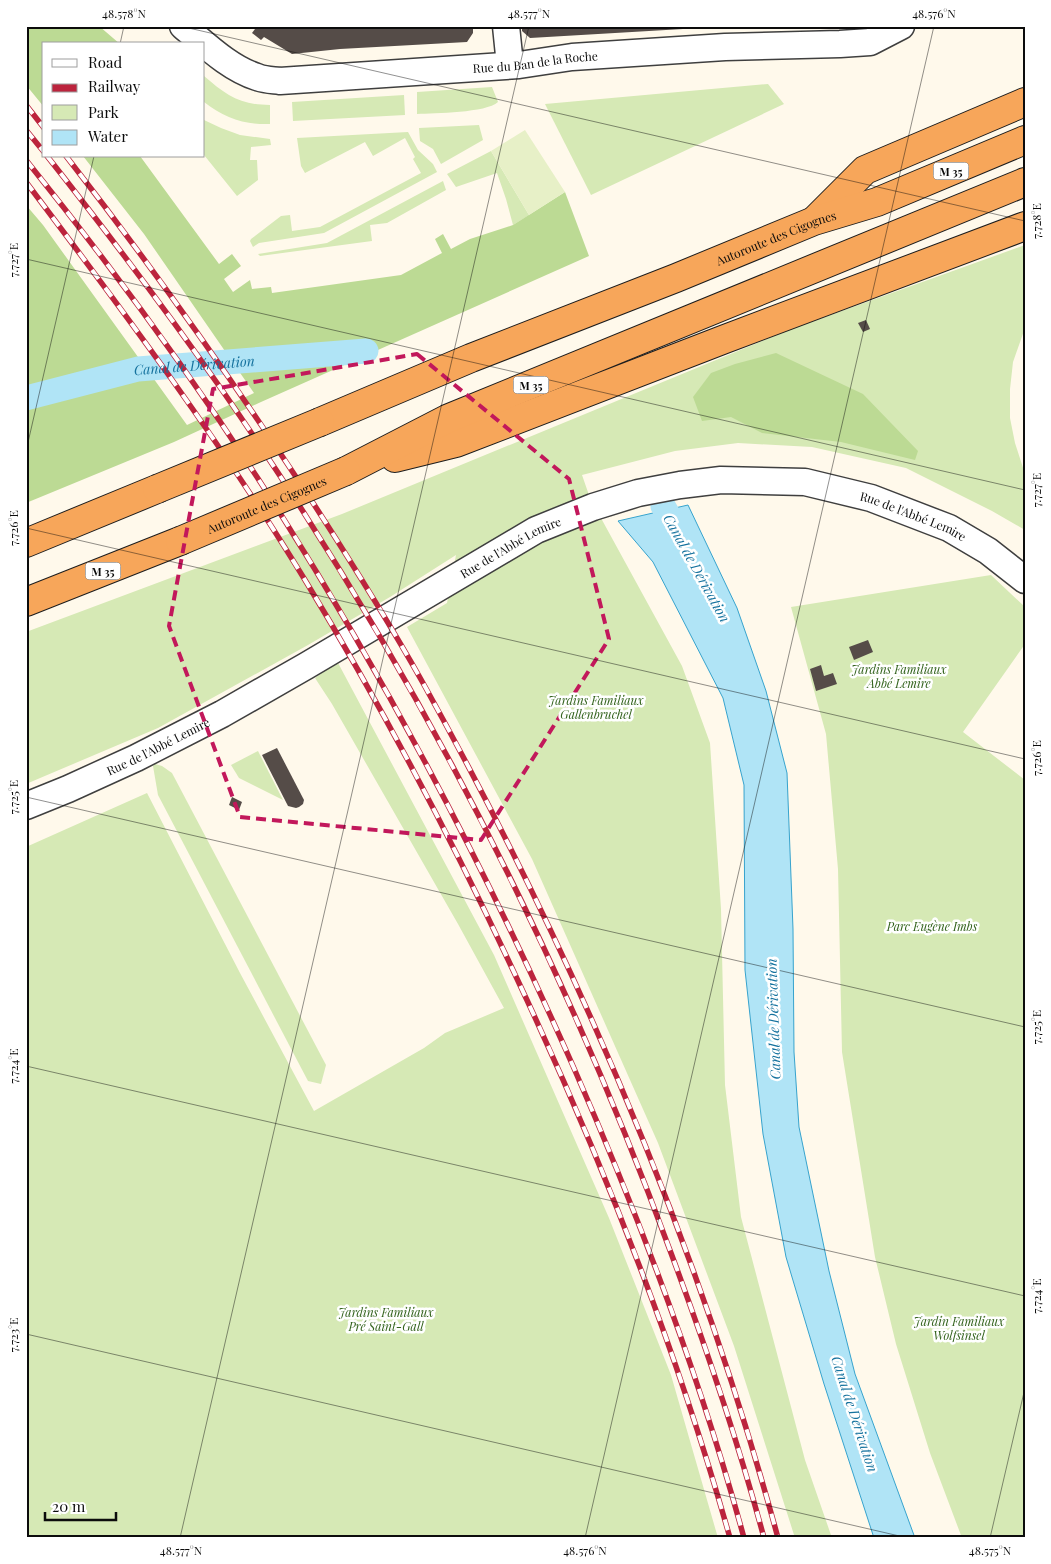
<svg xmlns="http://www.w3.org/2000/svg" width="1051" height="1564" viewBox="0 0 1051 1564" font-family="'Playfair Display',serif">
<style>
.green{fill:#d6e9b5}
.forest{fill:#bcda94}
.pitch{fill:#e7f0c7}
.water{fill:#b0e4f6;stroke:#37a3cd}
.lines{fill:none;stroke-linecap:round;stroke-linejoin:round}
.canal{stroke:#b0e4f6;stroke-width:25}
.building{fill:#554c48}
.minor-casing{stroke:#3f3f3f;stroke-width:29}
.trunk-casing{stroke:#1d1d1d;stroke-width:30}
.minor{stroke:#fff;stroke-width:26}
.trunk{stroke:#f7a65a;stroke-width:28}
.rail-casing{stroke:#bc243d;stroke-width:5.5}
.rail{stroke:#fff;stroke-width:4;stroke-dasharray:11;stroke-linecap:butt}
.trunk-bridge-casing{stroke:#1d1d1d;stroke-width:30;stroke-linecap:butt}
.trunk-bridge{stroke:#f7a65a;stroke-width:28}
.marked{fill:none;stroke:#c2185b;stroke-width:4;stroke-dasharray:10 6;stroke-linejoin:round}
.ticks{fill:none;stroke:#0c0c0c;stroke-width:1;stroke-opacity:0.45}
.labels{text-anchor:middle;dominant-baseline:central;stroke-width:5;stroke-linejoin:round;paint-order:stroke}
.shield{fill:#fff;stroke:#555;stroke-width:1}
.shield-label{font-size:11px;font-weight:bold;fill:#0c0c0c}
.street-label{font-size:12px;fill:#0c0c0c;stroke:#fff}
.park-label{font-size:12px;font-style:italic;fill:#33631d;stroke:#fff}
.water-label{font-size:14px;font-style:italic;fill:#15729e;stroke:#fff}
.neatline{fill:none;stroke:#0c0c0c;stroke-width:2}
.ticks-label{font-size:12px;text-anchor:middle;fill:#0c0c0c}
</style>
<rect width="100%" height="100%" fill="#fff9eb"/>
<g class="green">
<path d="M204 76C226 95 240 105 270 105V124C245 125 224 118 204 102Z"/>
<polygon points="768,84 784,104 591,195 545,104"/>
<path d="M492 87 498 102C486 113 435 113 417 114V92Z"/>
<polygon points="404,95 405,115 293,121 292,102"/>
<polygon points="204,120 221,128 240,135 270,139 271,145 251,147 250,160 257,160 258,180 237,196 204,155"/>
<polygon points="479,125 483,140 441,164 433,149 420,141 419,128"/>
<polygon points="408,132 418,150 433,164 437,172 324,233 259,243 253,247 250,241 251,239 281,216 290,215 292,231 320,227 421,173 413,159 415,157 405,138 373,156 365,142 305,173 301,166 297,138"/>
<polygon points="491,151 529,215 513,225 506,199 497,173 456,187 447,174"/>
<polygon points="443,181 446,190 387,223 370,225 372,241 260,256 258,254 327,243"/>
<polygon points="1025,245 1025,328 1013,362 1010,389 1010,418 1015,443 1025,474 1025,530 992,511 906,468 812,447 738,443 675,451 582,475 590,498 682,666 710,743 721,909 725,1085 741,1217 805,1460 832,1538 795,1538 734,1346 658,1143 532,859 407,627 447,603 456,555 390,597 308,645 158,728 26,784 26,632 342,514 789,330"/>
<polygon points="991,575 1025,607 1025,644 963,732 1025,780 1025,1538 962,1538 930,1453 896,1344 875,1257 842,1052 838,869 826,734 791,607"/>
<polygon points="337,661 494,955 609,1218 671,1375 718,1538 26,1538 26,847 147,793 240,973 314,1111 424,1048 445,1033 504,1008 458,924 332,704 315,678"/>
<polygon points="258,751 283,800 239,778 231,765"/>
<polygon points="155,764 162,766 172,773 326,1065 321,1084 308,1081 158,795 153,766"/>
</g>
<g class="forest">
<polygon points="26,26 99,26 120,44 44,44 44,107 26,85"/>
<polygon points="83,156 140,156 219,264 232,254 241,266 224,279 233,292 250,280 252,289 271,287 272,293 401,275 442,253 435,239 443,234 451,249 470,239 513,225 565,192 589,256 261,402 174,442 26,503 26,205 43,225 187,425 254,393 144,234"/>
<polygon points="776,353 863,394 918,451 915,460 841,442 762,433 731,417 702,421 693,397 711,373 735,364"/>
</g>
<polygon class="pitch" points="525,130 565,192 529,215 491,151"/>
<polygon class="water" points="688,505 737,608 766,691 787,773 793,929 794,1052 799,1127 829,1271 855,1374 915,1538 874,1538 824,1384 786,1257 763,1134 745,970 744,785 723,698 653,562 618,521"/>
<g class="lines">
<g class="canal">
<path id="s1" d="M26 398 138 369 366 351"/>
<polyline points="663,506 682,539"/>
</g>
</g>
<g class="building">
<polygon points="251,26 473,26 473,33 467,42 340,49 292,54 264,37 261,40 252,33 255,29"/>
<polygon points="522,26 700,26 700,28 530,38 522,31"/>
<polygon points="866,320 870,329 863,332 858,323"/>
<polygon points="868,640 873,652 854,660 849,647"/>
<polygon points="821,665 824,676 833,673 837,684 816,691 810,669"/>
<polygon points="277,748 304,800 303,804 299,807 296,808 288,806 262,755"/>
<polygon points="232,797 242,802 239,810 229,805"/>
</g>
<g class="lines">
<g class="minor-casing">
<g id="minor">
<path id="s2" d="M183 26C206 45 229 68 257 77 264 80 272 80 280 81L519 65 572 57 725 47 840 44 870 42 901 26"/>
<polyline points="506,26 510,65"/>
<path id="s3" d="M26 806 68 789 136 758 222 714 306 666 536 530 593 507 638 493 680 485 721 480 805 482 871 498 949 528 988 551 1025 580"/>
</g>
</g>
<g class="trunk-casing">
<g id="trunk">
<polyline points="816,219 865,170 1025,102"/>
<path id="s4" d="M320 422 471 358 676 278 814 221 877 202 1025 140"/>
<polyline points="395,458 456,443 725,339 1025,226"/>
<polyline points="346,471 447,419 1025,182"/>
<polyline points="26,543 157,489"/>
<polyline points="26,602 180,541"/>
</g>
</g>
<use href="#minor" class="minor"/>
<use href="#trunk" class="trunk"/>
<g class="rail-casing">
<g id="rail">
<polyline points="26,105 44,128"/>
<polyline points="26,130 44,152"/>
<path d="M47 156C107 232 166 310 222 390 407 656 559 948 671 1253 706 1347 738 1441 764 1538"/>
<path d="M66 156C150 264 229 375 304 489 345 552 386 617 423 683 573 953 697 1239 778 1538"/>
<path d="M26 160C108 262 186 368 257 477 378 664 483 862 573 1066 640 1219 700 1376 744 1538"/>
<path d="M26 182C124 312 221 442 305 580 384 710 455 845 519 983 603 1162 676 1347 730 1538"/>
</g>
</g>
<use href="#rail" class="rail"/>
<g class="trunk-bridge-casing">
<g id="trunk-bridge">
<polyline points="157,489 320,422"/>
<path id="s5" d="M180 541 346 471"/>
</g>
</g>
<use href="#trunk-bridge" class="trunk-bridge"/>
</g>
<path class="marked" d="M417 354 569 479 609 639 481 840 240 817 169 626 213 389Z"/>
<path class="ticks" d="M180 26 1025 221M120 44 124 26M26 259 1025 490M26 451 94 156M26 528 1025 759M26 797 1025 1027M26 1066 1025 1296M26 1334 908 1538M180 1538 529 26M585 1538 934 26M990 1538 1025 1388"/>
<g class="labels">
<g class="shield">
<rect x="933.5" y="162.5" width="35" height="17" rx="4"/>
<rect x="513.5" y="376.5" width="35" height="17" rx="4"/>
<rect x="85.5" y="562.5" width="35" height="17" rx="4"/>
</g>
<g class="shield-label">
<text x="951" y="171">M 35</text>
<text x="531" y="385">M 35</text>
<text x="103" y="571">M 35</text>
</g>
<g class="street-label">
<text stroke="none"><textPath href="#s2" startOffset="370">Rue du Ban de la Roche</textPath></text>
<text stroke="none"><textPath href="#s4" startOffset="492">Autoroute des Cigognes</textPath></text>
<text stroke="none"><textPath href="#s5" startOffset="94">Autoroute des Cigognes</textPath></text>
<text stroke="none"><textPath href="#s3" startOffset="971">Rue de l'Abbé Lemire</textPath></text>
<text stroke="none"><textPath href="#s3" startOffset="550">Rue de l'Abbé Lemire</textPath></text>
<text stroke="none"><textPath href="#s3" startOffset="145">Rue de l'Abbé Lemire</textPath></text>
</g>
<g class="park-label">
<text x="899" y="669">Jardins Familiaux<tspan x="899" dy="14">Abbé Lemire</tspan></text>
<text x="596" y="700">Jardins Familiaux<tspan x="596" dy="14">Gallenbruchel</tspan></text>
<text x="932" y="926">Parc Eugène Imbs</text>
<text x="386" y="1312">Jardins Familiaux<tspan x="386" dy="14">Pré Saint-Gall</tspan></text>
<text x="959" y="1321">Jardin Familiaux<tspan x="959" dy="14">Wolfsinsel</tspan></text>
</g>
<g class="water-label">
<text stroke="none"><textPath href="#s1" startOffset="172">Canal de Dérivation</textPath></text>
<text transform="translate(697 568) rotate(61)">Canal de Dérivation</text>
<text transform="translate(773 1019) rotate(-92)">Canal de Dérivation</text>
<text transform="translate(855 1414) rotate(72)">Canal de Dérivation</text>
</g>
</g>
<rect width="1051" height="1564" fill="none" stroke="#ffffff" stroke-width="55"/>
<rect x="42" y="42" width="162" height="115" fill="#ffffff" stroke="#9e9e9e"/>
<rect x="52" y="59" width="25" height="8" fill="#ffffff" stroke="#9e9e9e"/>
<text x="88" y="68" font-size="15" fill="#0c0c0c">Road</text>
<rect x="52" y="84" width="25" height="8" fill="#bc243d" stroke="#9e9e9e"/>
<text x="88" y="92" font-size="15" fill="#0c0c0c">Railway</text>
<rect x="52" y="105" width="25" height="15" fill="#d6e9b5" stroke="#9e9e9e"/>
<text x="88" y="118" font-size="15" fill="#0c0c0c">Park</text>
<rect x="52" y="130" width="25" height="15" fill="#b0e4f6" stroke="#9e9e9e"/>
<text x="88" y="142" font-size="15" fill="#0c0c0c">Water</text>
<path d="M45 1512v8h71v-8" fill="none" stroke="#0c0c0c" stroke-width="2.5"/>
<text x="52" y="1512" font-size="15" fill="#0c0c0c" stroke="#ffffff" stroke-width="4" paint-order="stroke">20 m</text>
<rect x="28" y="28" width="996" height="1508" class="neatline"/>
<g class="ticks-label">
<text x="124" y="18">48.578°N</text>
<text x="529" y="18">48.577°N</text>
<text x="934" y="18">48.576°N</text>
<text transform="translate(1037 221) rotate(-90)" y="4">7.728°E</text>
<text transform="translate(14 260) rotate(-90)" y="4">7.727°E</text>
<text transform="translate(1037 490) rotate(-90)" y="4">7.727°E</text>
<text transform="translate(14 528) rotate(-90)" y="4">7.726°E</text>
<text transform="translate(1037 758) rotate(-90)" y="4">7.726°E</text>
<text transform="translate(14 797) rotate(-90)" y="4">7.725°E</text>
<text transform="translate(1037 1027) rotate(-90)" y="4">7.725°E</text>
<text transform="translate(14 1066) rotate(-90)" y="4">7.724°E</text>
<text transform="translate(1037 1296) rotate(-90)" y="4">7.724°E</text>
<text transform="translate(14 1335) rotate(-90)" y="4">7.723°E</text>
<text x="181" y="1555">48.577°N</text>
<text x="585" y="1555">48.576°N</text>
<text x="990" y="1555">48.575°N</text>
</g>
</svg>
